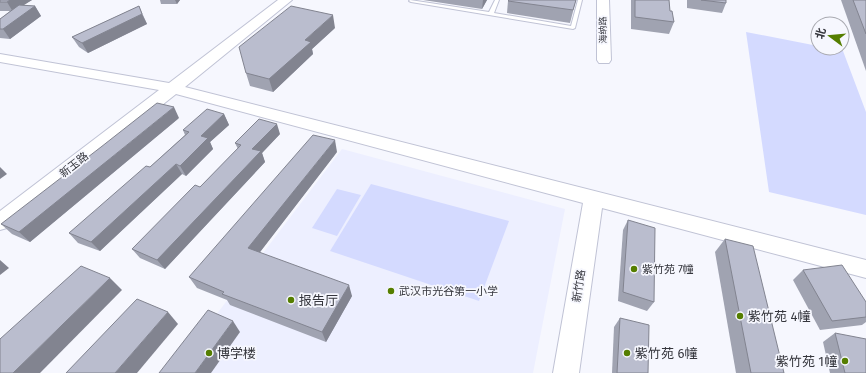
<svg xmlns="http://www.w3.org/2000/svg" width="866" height="373" viewBox="0 0 866 373" font-family="'Fira Sans','Noto Sans SC',sans-serif">
<style>
.built{fill:#edefff}
.green{fill:#d4daff}
.lines{fill:none;stroke-linecap:round;stroke-linejoin:round}
.lane-casing{stroke:#c0c3d5;stroke-width:2}
.secondary-casing{stroke:#c0c3d5;stroke-width:2}
.lane{fill:#fff;fill-rule:evenodd}
.secondary{fill:#fff;fill-rule:evenodd}
.wall{fill:#a0a3b1}
.shaded-wall{fill:#828490}
.building{fill:#babdce;stroke:#828490}
.poi-dot{fill:#557e00;stroke:#f6f7fe;stroke-width:1.5}
.labels{text-anchor:middle;dominant-baseline:central;stroke-width:3.5;stroke-linejoin:round;paint-order:stroke}
.far-street-label{font-size:9px;fill:#35363d;stroke:#f6f7fe}
.street-label{font-size:11px;fill:#35363d;stroke:#f6f7fe}
.poi-label{font-size:11px;fill:#35363d;stroke:#f6f7fe;text-anchor:start}
.near-poi-label{font-size:13px;fill:#35363d;stroke:#f6f7fe;text-anchor:start}
</style>
<rect width="100%" height="100%" fill="#f6f7fe"/>
<polygon class="built" points="342,149 565,209 533,373 172,373"/>
<g class="green">
<polygon points="746,32 818,46 818,48 843,51 866,112 866,215 769,192"/>
<polygon points="371,184 509,221 479,301 330,251"/>
<polygon points="337,189 361,195 337,236 312,228"/>
</g>
<g class="lines">
<g class="lane-casing">
<polygon id="lane" points="410,0 489,12 495,0 499,0 494,13 571,26 578,0 582,0 575,28 573,29 411,2 409,1"/>
</g>
<g class="secondary-casing">
<g id="secondary">
<polygon points="278,0 292,0 185,87 866,260 866,278 602,208 579,373 553,373 583,203 176,94 7,228 0,230 0,211 159,90 0,62 0,54 169,83"/>
<polygon points="597,0 609,0 611,60 609,63 599,63 597,60"/>
</g>
</g>
<use href="#lane" class="lane"/>
<use href="#secondary" class="secondary"/>
</g>
<g class="wall">
<polygon points="0,0 32,0 23,5 35,6 41,16 10,39 0,38 0,19 10,11 0,11"/>
<polygon points="160,0 180,0 177,4 161,4"/>
<polygon points="423,0 487,0 482,9"/>
<polygon points="576,0 570,23 507,13 508,1"/>
<polygon points="631,0 669,0 670,11 674,22 669,34 631,29"/>
<polygon points="687,0 726,0 726,3 722,13 687,8"/>
<polygon points="841,0 866,0 866,71"/>
<polygon points="139,6 147,24 88,53 79,47 72,37"/>
<polygon points="335,28 312,49 313,54 273,92 250,86 246,73"/>
<polygon points="224,114 229,125 210,142 213,149 186,176 182,174 100,251 78,243 69,233 150,167 185,135 183,130"/>
<polygon points="179,118 30,242 12,234 1,224"/>
<polygon points="280,134 262,153 265,162 165,269 140,258 132,249 200,187 238,149 235,143"/>
<polygon points="337,152 259,253 352,296 326,342 230,305 227,300 197,288 189,277"/>
<polygon points="628,220 654,302 647,311 618,301 623,230"/>
<polygon points="725,239 784,373 736,373 715,252"/>
<polygon points="803,270 866,302 866,322 862,325 820,330 793,280"/>
<polygon points="620,318 648,373 612,373 614,327"/>
<polygon points="835,333 866,373 830,373 823,342"/>
</g>
<g class="shaded-wall">
<polygon points="10,0 32,0 13,12 7,2"/>
<polygon points="175,0 180,0 177,4"/>
<polygon points="483,0 487,0 482,9"/>
<polygon points="35,6 41,16 10,39 3,29"/>
<polygon points="142,14 147,24 88,53 82,43"/>
<polygon points="333,15 335,28 312,49 313,54 273,92 269,79 305,40"/>
<polygon points="174,107 179,118 30,242 19,232"/>
<polygon points="224,114 229,125 210,142 213,149 186,176 180,166 201,136"/>
<polygon points="277,124 280,134 262,153 265,162 165,269 157,260 252,149"/>
<polygon points="335,140 337,152 254,260 248,248"/>
<polygon points="176,164 182,174 100,251 91,242"/>
<polygon points="0,167 7,174 0,179"/>
<polygon points="0,260 9,268 0,275"/>
<polygon points="110,278 122,290 40,373 13,373"/>
<polygon points="349,285 352,296 326,342 322,332"/>
<polygon points="168,312 178,324 137,373 115,373"/>
<polygon points="233,321 240,332 211,373 195,373"/>
</g>
<g class="building">
<polygon points="0,0 10,0 7,2 0,2"/>
<polygon points="509,0 576,0 573,10 508,1"/>
<polygon points="635,0 669,0 670,11 672,11 674,22 635,17"/>
<polygon points="701,0 726,0 726,3"/>
<polygon points="853,0 866,0 866,34"/>
<polygon points="19,5 35,6 3,29 0,29 0,19"/>
<polygon points="139,6 142,14 82,43 72,37"/>
<polygon points="291,6 333,15 305,40 311,42 269,79 246,73 239,47"/>
<polygon points="157,103 174,107 19,232 1,224 101,147"/>
<polygon points="207,109 224,114 201,136 208,138 180,166 176,164 91,242 69,233 146,166 150,167 189,132 183,130"/>
<polygon points="259,119 277,124 252,149 261,151 157,260 132,249 195,185 200,187 241,145 235,143"/>
<polygon points="313,135 335,140 248,248 349,285 322,332 222,294 224,292 189,277"/>
<polygon points="628,220 655,228 654,302 623,292"/>
<polygon points="725,239 753,246 784,373 751,373"/>
<polygon points="842,265 866,302 866,317 832,321 803,270"/>
<polygon points="81,266 110,278 13,373 0,373 0,339"/>
<polygon points="137,299 168,312 115,373 66,373"/>
<polygon points="208,310 233,321 195,373 159,373"/>
<polygon points="620,318 649,325 648,373 617,373"/>
<polygon points="835,333 866,339 866,373 845,373"/>
</g>
<g class="poi-dot">
<circle cx="634" cy="269" r="4"/>
<circle cx="391" cy="291" r="4"/>
<circle cx="291" cy="300" r="4"/>
<circle cx="740" cy="316" r="4"/>
<circle cx="209" cy="353" r="4"/>
<circle cx="627" cy="353" r="4"/>
<circle cx="845" cy="361" r="4"/>
</g>
<g class="labels">
<g class="far-street-label">
<text transform="translate(603 30) rotate(-91)">海纳路</text>
</g>
<g class="street-label">
<text transform="translate(74 165) rotate(-38)">新玉路</text>
<text transform="translate(579 286) rotate(-81)">新竹路</text>
</g>
<g class="poi-label">
<text x="642" y="269">紫竹苑 7幢</text>
<text x="399" y="291">武汉市光谷第一小学</text>
</g>
<g class="near-poi-label">
<text x="299" y="300">报告厅</text>
<text x="748" y="316">紫竹苑 4幢</text>
<text x="217" y="353">博学楼</text>
<text x="635" y="353">紫竹苑 6幢</text>
<text x="837" y="361" text-anchor="end">紫竹苑 1幢</text>
</g>
</g>
<g transform="translate(830 36) rotate(286)"><circle r="19" fill="#f6f7fe" stroke="#a9aab1"/>
<path d="M0-3L7 15L0 10L-7 15Z" fill="#557e00"/>
<text y="-6" font-size="11" font-weight="bold" text-anchor="middle" fill="#35363d">北</text>
</g>
</svg>
